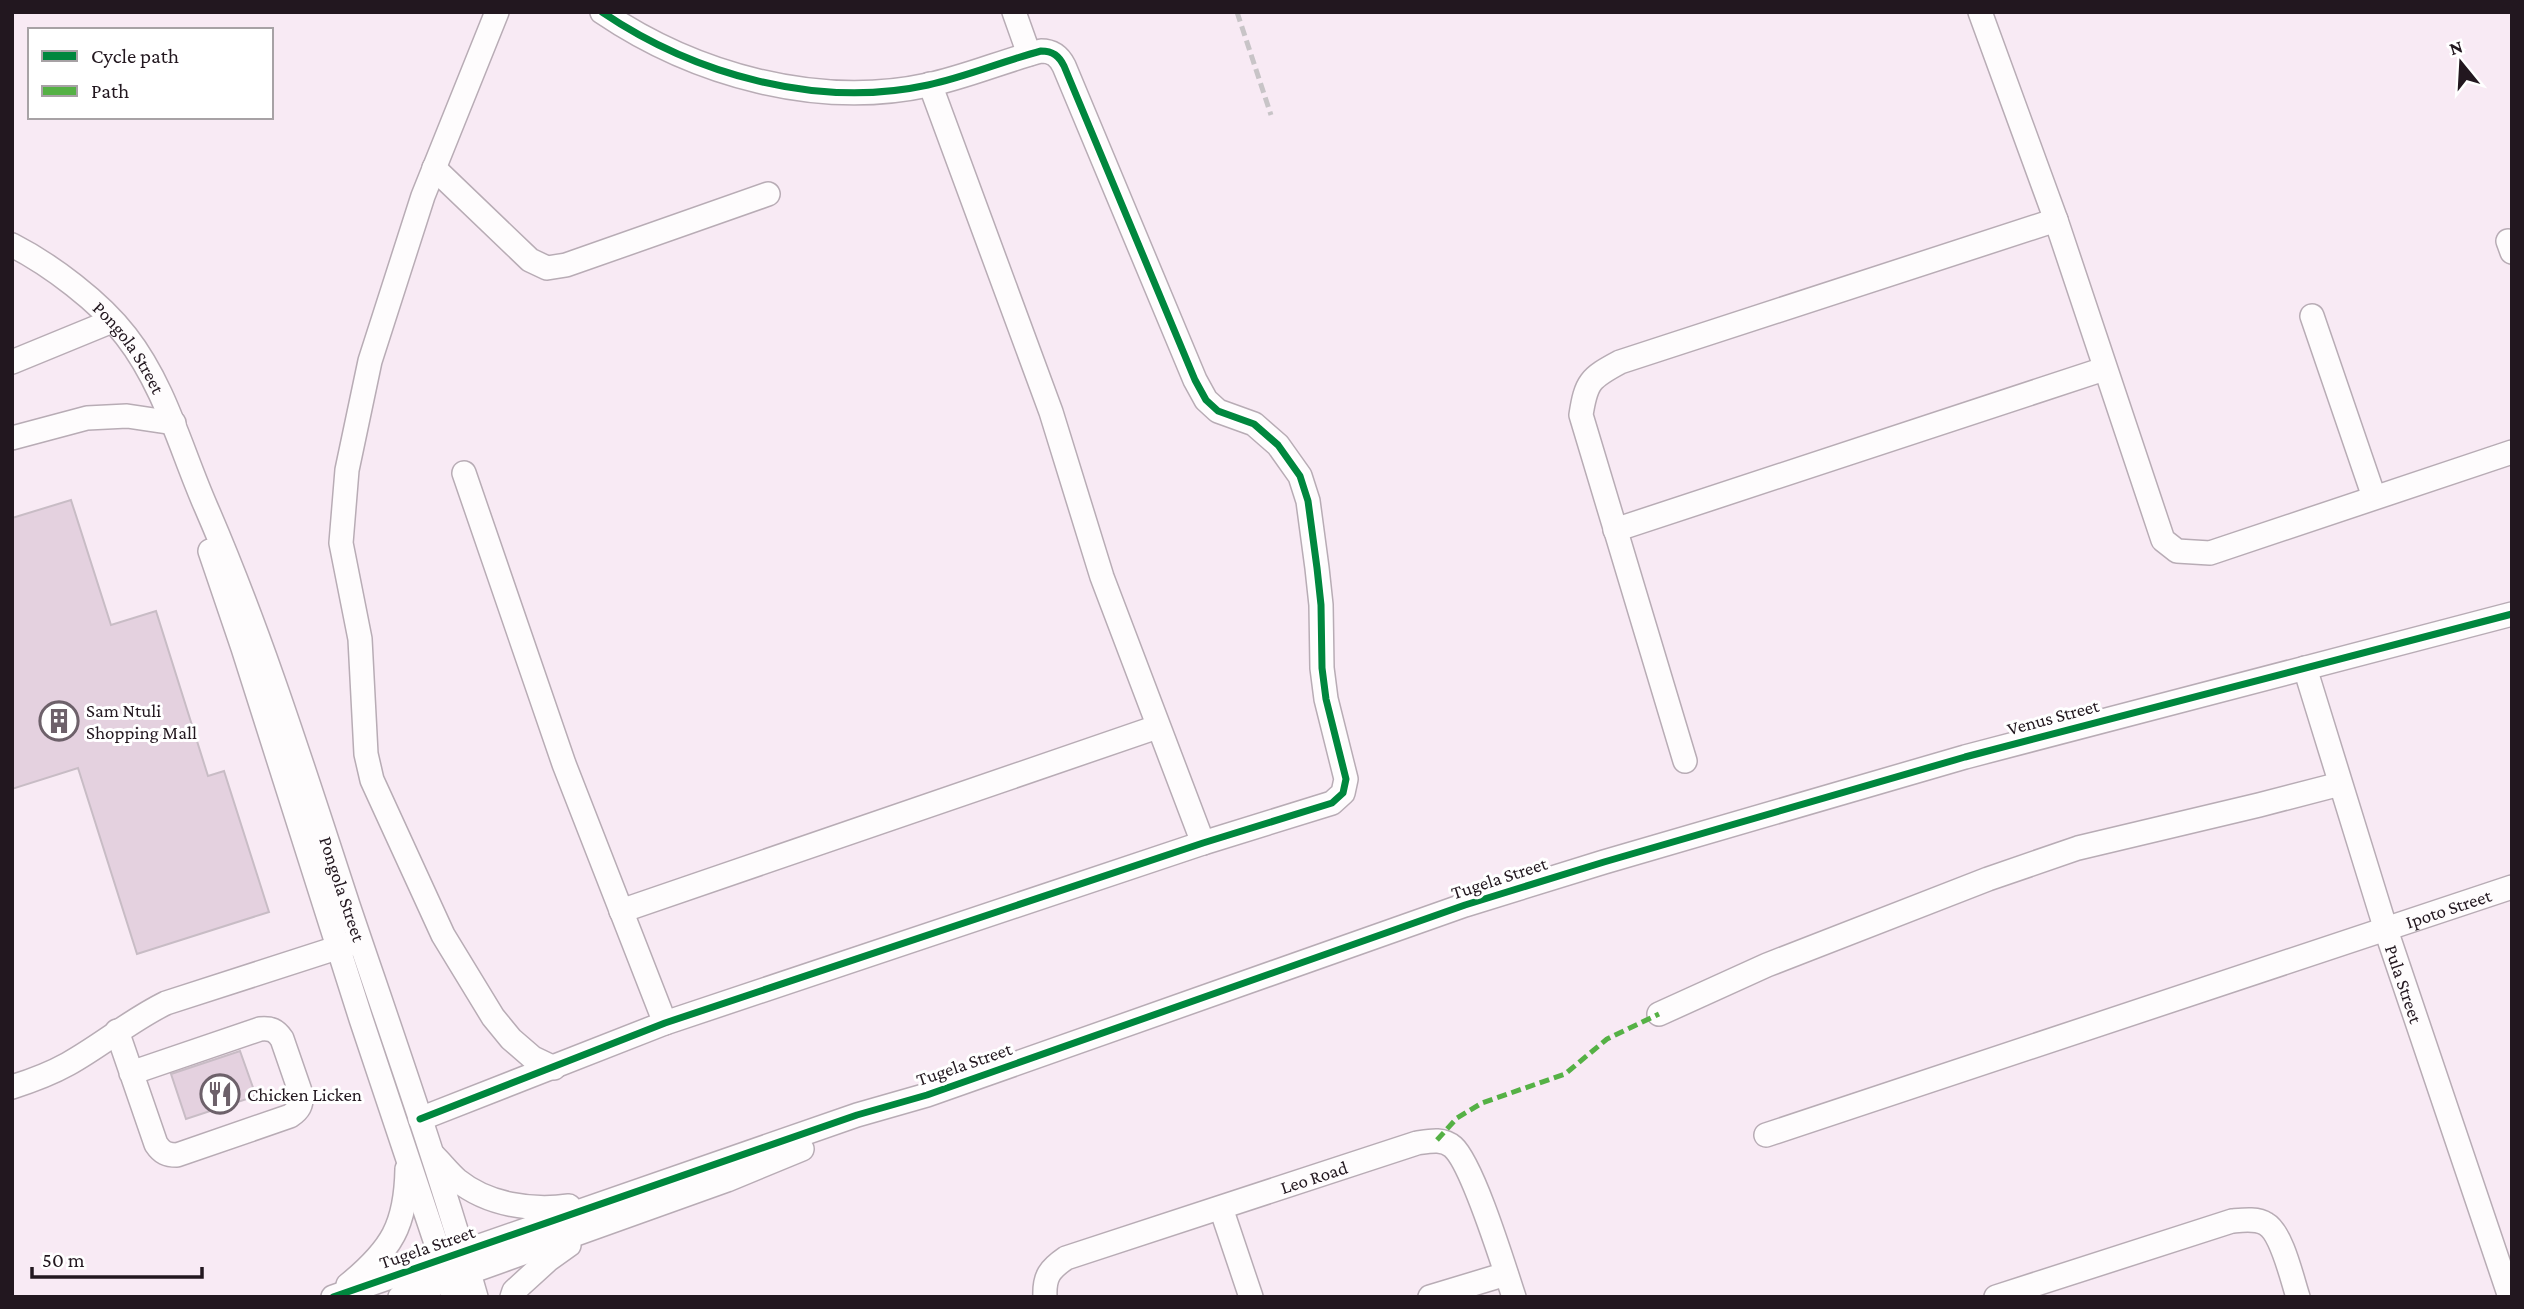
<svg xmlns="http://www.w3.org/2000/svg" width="2524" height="1309" viewBox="0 0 2524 1309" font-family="'Crimson Pro',serif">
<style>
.building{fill:#e4d1df;stroke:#c8bcc5;stroke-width:2}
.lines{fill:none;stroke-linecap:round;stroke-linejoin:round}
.minor-casing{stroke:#b8acb5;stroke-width:26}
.minor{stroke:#fefcfd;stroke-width:23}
.rail{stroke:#c8c4c7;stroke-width:5;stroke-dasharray:10 5;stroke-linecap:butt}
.quiet{stroke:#55b145;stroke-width:5;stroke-dasharray:10 5;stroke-linecap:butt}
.cycleway-casing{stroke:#fff;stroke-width:11}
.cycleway{stroke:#00873e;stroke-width:7}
.labels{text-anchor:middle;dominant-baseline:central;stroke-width:6;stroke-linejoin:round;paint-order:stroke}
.street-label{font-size:19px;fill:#22171f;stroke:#fff}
.poi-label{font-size:19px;fill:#22171f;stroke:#fff;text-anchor:start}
</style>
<rect width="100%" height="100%" fill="#f8eaf4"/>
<g class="building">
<polygon points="71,500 111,625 156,611 208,776 224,771 269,912 137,954 78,768 12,789 12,518"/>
<polygon points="240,1051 256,1096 186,1119 171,1074"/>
</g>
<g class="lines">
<g class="minor-casing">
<g id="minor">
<polyline points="497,12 423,196 370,361 347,470 341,543 360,639 366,754 372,780 443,935 493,1017 511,1039 533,1058 554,1068"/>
<polyline points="1014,12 1029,54"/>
<polyline points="1980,12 2056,220 2163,540 2177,551 2210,553 2512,452"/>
<polyline points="930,84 1051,412 1102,577 1203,843"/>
<polyline points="434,168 530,260 547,268 566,265 768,194"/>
<polyline points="2508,241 2512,252"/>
<path id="s1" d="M12 245C51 265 100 302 126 336 165 386 181 450 206 507 262 636 304 771 348 905 392 1035 438 1165 476 1297"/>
<polyline points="2312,316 2374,497"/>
<polyline points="12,362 112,321"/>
<polyline points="12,438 87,418 127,416 174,423"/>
<polyline points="464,473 564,764 665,1023"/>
<polyline points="1615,530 2104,369"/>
<polyline points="210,551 243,648 361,1019 454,1297"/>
<path id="s2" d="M2305 668 2386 930 2510 1297"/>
<path d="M1685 761 1581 415C1586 382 1590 378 1620 362L2056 220"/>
<polyline points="621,911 1157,727"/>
<polyline points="1659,1014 1767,965 1988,879 2078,848 2259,805 2340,784"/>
<path d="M117 1031 156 1144C162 1153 167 1155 177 1155L290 1116C299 1110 302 1105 301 1094L282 1039C276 1030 271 1028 260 1029L131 1073"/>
<path d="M12 1087C31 1081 50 1074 68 1064 102 1045 131 1020 166 1003L352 943"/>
<path d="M420 1119 665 1023 1203 843 1332 803 1343 793 1346 779 1326 699 1322 668 1321 605 1317 568 1308 501 1300 476 1278 445 1254 424 1218 411 1206 400 1195 380 1064 66C1059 56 1053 51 1041 51 1003 61 966 77 928 85 818 109 695 75 602 12"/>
<path id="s3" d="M1766 1135 2512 887"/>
<path d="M434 1156C442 1164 449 1173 457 1180 488 1205 531 1211 569 1206"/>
<polyline points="1221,1208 1251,1297"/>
<path d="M348 1285C392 1249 406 1225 407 1169"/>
<polyline points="333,1297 857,1115 927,1095 1465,905 1604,862 1965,757 2512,614"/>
<polyline points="400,1297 727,1180 802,1149"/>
<polyline points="512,1297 514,1291 548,1260 569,1245"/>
<path id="s4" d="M1045 1297C1044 1276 1050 1269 1066 1258L1417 1143C1430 1141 1443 1138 1453 1147 1473 1165 1504 1267 1514 1297"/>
<polyline points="1430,1297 1506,1274"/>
<path d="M1996 1297 2232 1221C2243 1220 2257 1218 2266 1224 2282 1233 2292 1279 2298 1297"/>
</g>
</g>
<use href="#minor" class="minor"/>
<polyline class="rail" points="1237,12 1271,115"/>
<polyline class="quiet" points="1437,1140 1457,1118 1482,1103 1565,1074 1607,1039 1659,1014"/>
<g class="cycleway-casing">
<g id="cycleway">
<path d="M420 1119 665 1023 1203 843 1332 803 1343 793 1346 779 1326 699 1322 668 1321 605 1317 568 1308 501 1300 476 1278 445 1254 424 1218 411 1206 400 1195 380 1064 66C1059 56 1053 51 1041 51 1003 61 966 77 928 85 818 109 695 75 602 12"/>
<polyline points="333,1297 857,1115 927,1095 1465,905 1604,862 1965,757 2512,614"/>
</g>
</g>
<use href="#cycleway" class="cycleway"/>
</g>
<defs>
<g id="building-ring" transform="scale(2.0125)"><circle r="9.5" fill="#fff" stroke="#6d616a" stroke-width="1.5"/><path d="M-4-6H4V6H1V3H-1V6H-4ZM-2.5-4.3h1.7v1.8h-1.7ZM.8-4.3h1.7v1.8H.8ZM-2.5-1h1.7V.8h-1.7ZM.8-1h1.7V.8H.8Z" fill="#6d616a"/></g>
<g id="restaurant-ring" transform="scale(2.0125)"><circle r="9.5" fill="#fff" stroke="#6d616a" stroke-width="1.5"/><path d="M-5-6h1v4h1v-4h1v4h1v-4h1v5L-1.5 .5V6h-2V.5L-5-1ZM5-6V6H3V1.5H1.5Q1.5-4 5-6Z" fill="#6d616a"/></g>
</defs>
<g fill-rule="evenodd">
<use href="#building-ring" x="59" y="721"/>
<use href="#restaurant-ring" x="220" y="1094"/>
</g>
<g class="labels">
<g class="street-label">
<text stroke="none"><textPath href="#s1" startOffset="158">Pongola Street</textPath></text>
<text transform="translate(2053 717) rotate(-15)">Venus Street</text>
<text transform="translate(1499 878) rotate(-18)">Tugela Street</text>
<text stroke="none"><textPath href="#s1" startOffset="742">Pongola Street</textPath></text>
<text stroke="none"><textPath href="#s3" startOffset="719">Ipoto Street</textPath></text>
<text stroke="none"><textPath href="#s2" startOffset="331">Pula Street</textPath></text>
<text transform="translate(964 1064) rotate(-19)">Tugela Street</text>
<text stroke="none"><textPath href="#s4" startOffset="308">Leo Road</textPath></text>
<text transform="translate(427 1247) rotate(-19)">Tugela Street</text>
</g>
<g class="poi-label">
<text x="86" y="710">Sam Ntuli<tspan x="86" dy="22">Shopping Mall</tspan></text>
<text x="247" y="1094">Chicken Licken</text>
</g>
</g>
<rect width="2524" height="1309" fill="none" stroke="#22171f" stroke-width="28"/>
<rect x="28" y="28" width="245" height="91" fill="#ffffff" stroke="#a7a2a5" stroke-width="2"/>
<rect x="42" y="51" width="35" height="10" fill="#00873e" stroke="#a7a2a5" stroke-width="2"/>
<text x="91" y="63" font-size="21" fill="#22171f">Cycle path</text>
<rect x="42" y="86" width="35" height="10" fill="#55b145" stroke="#a7a2a5" stroke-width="2"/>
<text x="91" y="98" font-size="21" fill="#22171f">Path</text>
<g transform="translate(2461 63) rotate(342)" stroke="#ffffff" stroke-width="5" paint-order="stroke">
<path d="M0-5L12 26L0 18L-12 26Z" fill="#22171f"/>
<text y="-10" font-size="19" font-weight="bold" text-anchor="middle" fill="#22171f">N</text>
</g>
<path d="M32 1267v10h170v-10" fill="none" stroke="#22171f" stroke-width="3.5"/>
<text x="42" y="1267" font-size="21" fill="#22171f" stroke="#ffffff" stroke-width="5" paint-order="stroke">50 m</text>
</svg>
